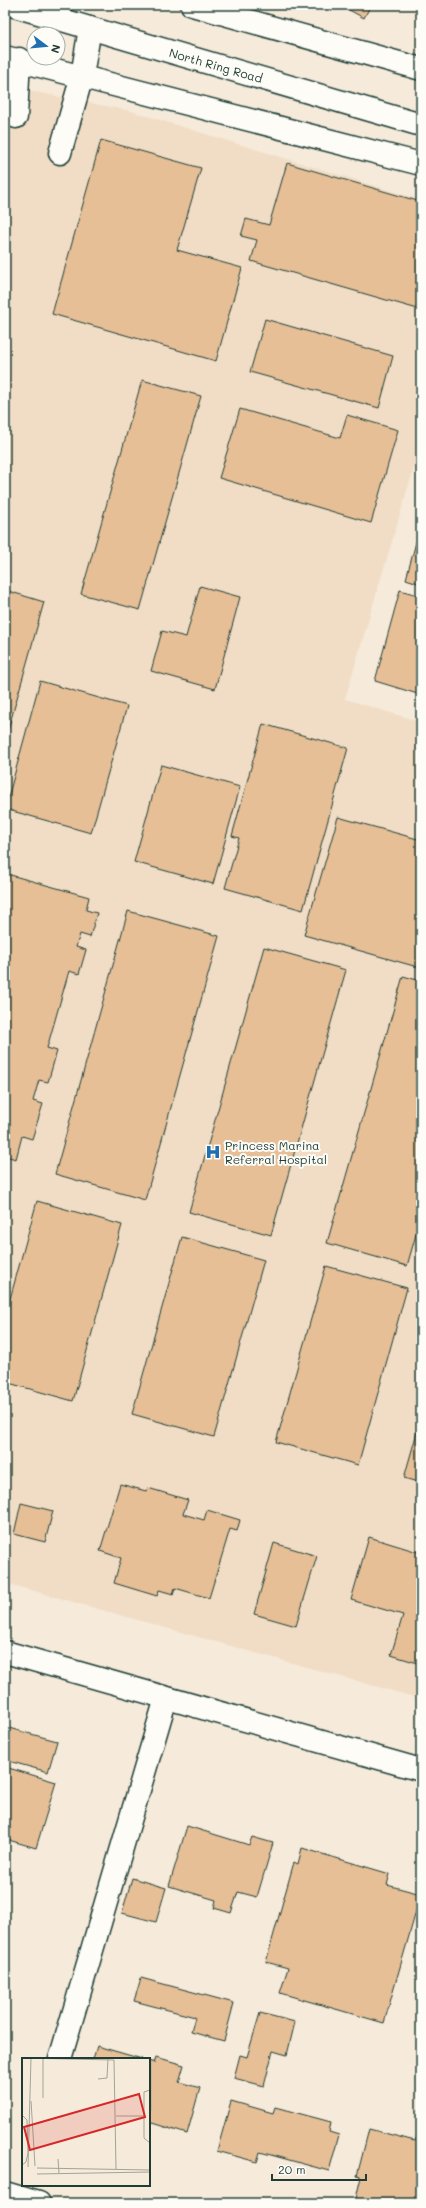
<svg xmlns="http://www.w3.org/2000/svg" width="426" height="2208" viewBox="0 0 426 2208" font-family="Mali,sans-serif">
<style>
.built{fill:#f1ddc6}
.building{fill:#e6bf97;stroke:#1f3d34}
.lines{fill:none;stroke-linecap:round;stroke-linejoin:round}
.minor-casing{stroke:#1f3d34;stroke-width:25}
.minor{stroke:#fdfcf7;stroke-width:22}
.labels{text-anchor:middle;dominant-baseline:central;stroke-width:4;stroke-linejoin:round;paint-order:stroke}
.street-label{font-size:12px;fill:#1f3d34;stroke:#fdfcf7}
.poi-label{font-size:12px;fill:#1f3d34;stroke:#fdfcf7;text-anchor:start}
.inset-road{fill:none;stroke:#a0a598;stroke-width:1}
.view{fill:#d62828;fill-opacity:0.15;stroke:#d62828;stroke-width:2}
.inset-edge{fill:none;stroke:#1f3d34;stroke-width:2}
</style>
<rect width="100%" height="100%" fill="#f6eada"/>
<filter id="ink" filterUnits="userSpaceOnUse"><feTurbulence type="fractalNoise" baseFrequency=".025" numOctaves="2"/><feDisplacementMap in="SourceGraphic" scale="8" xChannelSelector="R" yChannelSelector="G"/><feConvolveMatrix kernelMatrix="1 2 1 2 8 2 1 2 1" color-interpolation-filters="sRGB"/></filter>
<g filter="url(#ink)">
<polygon class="built" points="5,86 131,111 421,200 421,444 345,699 421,722 421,1699 5,1583"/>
<g class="building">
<polygon points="340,5 371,5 364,18"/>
<polygon points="101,140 201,168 177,250 242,268 216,361 52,314"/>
<polygon points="287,163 421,202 421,310 251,261 257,240 241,236 246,219 269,225"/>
<polygon points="265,319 393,356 379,408 250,372"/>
<polygon points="142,380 201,396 140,610 81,594"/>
<polygon points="240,409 340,438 347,415 398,430 371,523 219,478"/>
<polygon points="421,524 421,584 406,579"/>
<polygon points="200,586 240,597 215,689 151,671 162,631 186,637"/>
<polygon points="5,590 44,602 5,741"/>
<polygon points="400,590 421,596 421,695 375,681"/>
<polygon points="40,681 127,706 91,833 5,809"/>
<polygon points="263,724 348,748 303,910 225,888 239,838 232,836"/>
<polygon points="161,765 240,787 213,884 134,862"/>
<polygon points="338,817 421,840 421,968 304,935"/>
<polygon points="7,874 89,897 86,910 97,913 90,937 80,934 76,947 86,950 79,974 69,971 47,1048 57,1051 48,1082 39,1080 33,1101 43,1104 32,1139 22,1136 16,1159 5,1156 5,882"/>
<polygon points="128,911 219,936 145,1200 55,1174"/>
<polygon points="264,947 346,970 271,1235 189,1212"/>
<polygon points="403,976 421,981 421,1217 407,1266 327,1243"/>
<polygon points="37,1201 122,1225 73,1401 5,1382 5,1317"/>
<polygon points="182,1237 264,1260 214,1437 132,1414"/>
<polygon points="326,1266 407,1288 358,1465 276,1442"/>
<polygon points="421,1418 421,1483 404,1478"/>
<polygon points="120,1484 146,1491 148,1488 188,1500 183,1514 204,1520 207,1510 240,1520 237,1531 230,1529 209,1598 175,1588 173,1594 159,1590 157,1596 114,1583 121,1558 100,1551"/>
<polygon points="21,1503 53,1511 45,1542 14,1534"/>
<polygon points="369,1537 421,1553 421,1664 391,1655 403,1615 351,1600"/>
<polygon points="274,1543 317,1556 296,1626 254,1614"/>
<polygon points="5,1727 57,1741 48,1772 5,1760"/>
<polygon points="5,1767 56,1782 36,1848 5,1839"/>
<polygon points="187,1826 249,1845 252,1837 273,1843 257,1897 238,1892 231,1913 214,1908 216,1900 169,1886"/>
<polygon points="302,1848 390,1874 387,1885 421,1894 384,2023 280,1993 288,1968 266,1962 294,1862 298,1864"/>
<polygon points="132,1878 166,1888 156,1922 122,1913"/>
<polygon points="141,1978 234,2003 224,2041 191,2032 195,2017 134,2001"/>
<polygon points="260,2013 295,2022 287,2055 273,2051 264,2086 234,2078 240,2055 247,2057"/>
<polygon points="97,2046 142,2059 93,2059"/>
<polygon points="156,2057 184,2065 179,2082 200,2088 187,2134 149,2122 149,2061 154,2063"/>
<polygon points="231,2101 273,2113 275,2107 331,2122 329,2132 339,2135 329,2171 260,2152 257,2162 217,2151"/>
<polygon points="369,2129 415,2141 417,2137 421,2138 421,2203 373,2203 356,2198 361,2177 357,2176"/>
</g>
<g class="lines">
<g class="minor-casing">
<g id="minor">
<polyline points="11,5 421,125"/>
<polyline points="192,5 421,69"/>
<polyline points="5,57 421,164"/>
<polyline points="16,117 19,59"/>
<polyline points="60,153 82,76 90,28"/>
<polyline points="5,1652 421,1770"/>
<polyline points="60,2059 166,1698"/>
<polyline points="5,2193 39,2203"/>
</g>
</g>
<use href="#minor" class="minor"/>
</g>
</g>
<defs>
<g id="hospital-bare" transform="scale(1.2)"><path d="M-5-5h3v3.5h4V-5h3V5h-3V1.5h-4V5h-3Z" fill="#1f6fb2" stroke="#fdfcf7" stroke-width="2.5" paint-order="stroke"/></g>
</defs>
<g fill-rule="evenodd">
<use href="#hospital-bare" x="213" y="1152"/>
</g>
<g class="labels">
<g class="street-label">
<text transform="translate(216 65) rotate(16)">North Ring Road</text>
</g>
<g class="poi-label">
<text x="225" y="1145">Princess Marina<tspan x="225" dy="14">Referral Hospital</tspan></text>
</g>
</g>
<g transform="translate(22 2058)">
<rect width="128" height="128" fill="#f6eada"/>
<path class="inset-road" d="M1 0 92 2 94 111M21 1V40M76 21 85 20 86 0M128 32 122 34V80L128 85M9 43 13 108M94 58H122M36 101 37 115M0 107 4 104 6 95 5 62 1 58M6 109 9 0M15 110 128 112M15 116 128 114M83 128H125"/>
<path class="view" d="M117 36 123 59 8 92 2 69Z"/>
<rect width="128" height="128" class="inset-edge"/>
</g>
<rect width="426" height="2208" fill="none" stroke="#fdfcf7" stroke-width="20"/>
<rect x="10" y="10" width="406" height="2188" fill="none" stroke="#1f3d34" stroke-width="1.5" filter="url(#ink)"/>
<g transform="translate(46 46) rotate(106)"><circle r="19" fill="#fdfcf7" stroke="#a4b0a9"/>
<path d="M0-3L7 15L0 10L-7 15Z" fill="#1f6fb2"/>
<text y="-6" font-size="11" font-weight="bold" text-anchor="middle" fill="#1f3d34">N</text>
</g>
<path d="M272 2174v6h94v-6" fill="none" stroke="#1f3d34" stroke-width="2"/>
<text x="278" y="2174" font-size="12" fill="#1f3d34" stroke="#fdfcf7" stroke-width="3" paint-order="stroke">20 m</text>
</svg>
